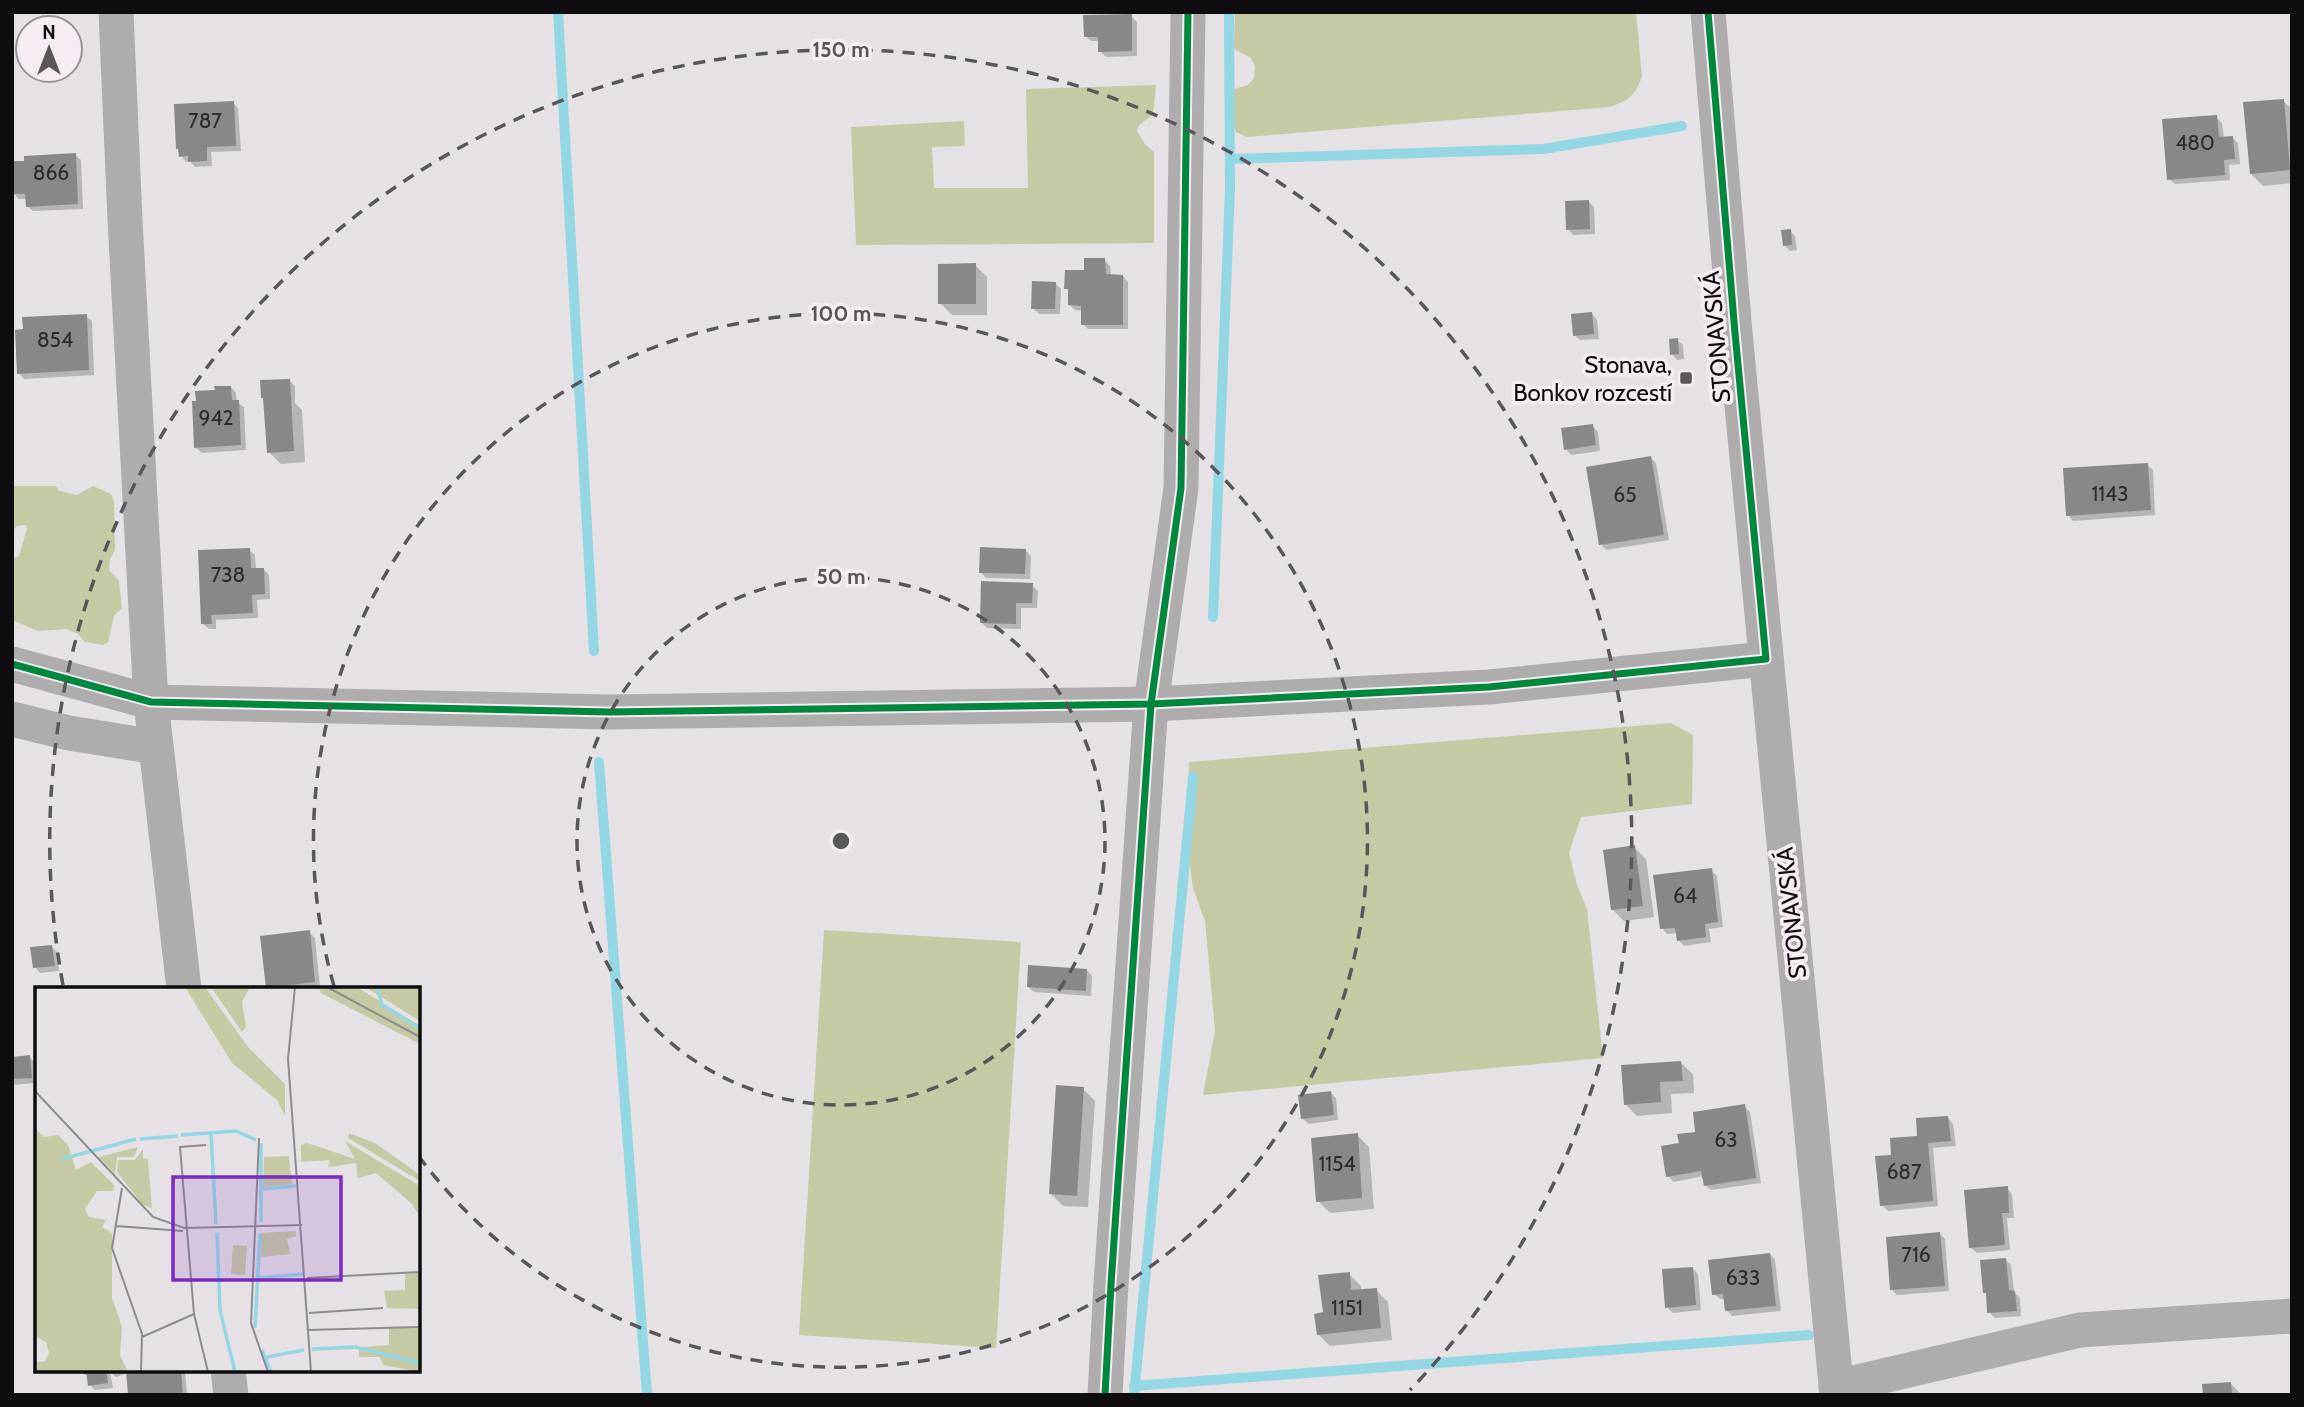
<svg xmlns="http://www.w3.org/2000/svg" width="2304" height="1407" viewBox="0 0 2304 1407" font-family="Cabin,sans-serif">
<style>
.green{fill:#c5caa5}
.shadow{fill:#0003}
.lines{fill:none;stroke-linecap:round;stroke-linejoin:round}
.stream{stroke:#94d7e4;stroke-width:10}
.building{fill:#8a878a}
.minor{stroke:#afacad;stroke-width:35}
.cycleway-casing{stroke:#f5ecf4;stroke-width:11}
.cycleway{stroke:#00873e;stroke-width:7}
.ring{fill:none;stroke:#5a575a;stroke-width:3.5;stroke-dasharray:12 9}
.poi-dot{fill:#5a575a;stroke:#f5ecf4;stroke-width:2.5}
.labels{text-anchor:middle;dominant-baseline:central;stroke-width:7;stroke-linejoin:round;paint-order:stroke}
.number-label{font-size:21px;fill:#2e2c2e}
.street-label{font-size:24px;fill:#0f0d0f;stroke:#f5ecf4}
.poi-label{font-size:24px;fill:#0f0d0f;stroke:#f5ecf4;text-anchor:end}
.inset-river{fill:none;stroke:#94d7e4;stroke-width:3.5}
.inset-road{fill:none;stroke:#8f8c8f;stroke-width:2}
.view{fill:#7b2cbf;fill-opacity:0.15;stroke:#7b2cbf;stroke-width:3.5}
.inset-edge{fill:none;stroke:#0f0d0f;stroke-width:3.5}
.centre{fill:#5a575a;stroke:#f5ecf4;stroke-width:3.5}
.ring-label{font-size:21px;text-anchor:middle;font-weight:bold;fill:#5a575a;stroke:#f5ecf4;stroke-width:7;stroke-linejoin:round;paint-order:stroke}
</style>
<rect width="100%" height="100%" fill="#e5e1e5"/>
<g class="green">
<path d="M1235 12H1636L1642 76C1636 95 1629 100 1610 107L1247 137 1236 132 1230 117 1231 90 1248 85 1254 78 1255 66 1251 58 1234 49Z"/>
<polygon points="1156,85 1153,115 1139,125 1137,131 1144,143 1154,152 1154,243 856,245 851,127 964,121 965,146 932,147 934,188 1028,188 1026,89"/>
<polygon points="12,486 56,486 59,491 77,495 93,486 111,494 114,501 115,550 110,559 109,570 119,581 122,608 114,616 108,642 103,645 85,642 78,634 67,629 38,631 12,620 12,559 19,556 27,529 26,525 17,526 12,531"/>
<polygon points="1671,723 1693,735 1692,804 1581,817 1569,853 1577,885 1587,909 1603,1058 1203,1095 1215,1030 1205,921 1193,888 1188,851 1189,762"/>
<polygon points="824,930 1021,942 996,1348 799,1335"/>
</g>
<g class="shadow">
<polygon points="1131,16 1137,22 1137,56 1106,57 1100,51 1100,41 1091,41 1085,36"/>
<polygon points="2283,101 2292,109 2292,183 2263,186 2251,174"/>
<polygon points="233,103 238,108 241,151 211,152 212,166 195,167 190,161 186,162 181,156"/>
<polygon points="2216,117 2222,123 2224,138 2232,137 2238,143 2240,164 2229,165 2230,180 2175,184 2169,179"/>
<polygon points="75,155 81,160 83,209 33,211 27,206 27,199 19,199 14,194 13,174"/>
<polygon points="1588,201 1594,207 1595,234 1573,235 1568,229"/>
<polygon points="1790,231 1795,236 1797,250 1790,251 1784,245"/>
<polygon points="1104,260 1110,266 1111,276 1123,276 1128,282 1128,329 1088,329 1083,324 1083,311 1075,310 1069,304 1070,292 1066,288 1085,272"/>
<polygon points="975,265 987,277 987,315 952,315 940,303"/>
<polygon points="1055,283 1061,289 1060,314 1039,314 1033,308"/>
<polygon points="1592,314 1597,320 1599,339 1580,340 1574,335"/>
<polygon points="86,316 92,321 94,375 24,379 19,373"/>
<polygon points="1677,340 1683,345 1684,359 1677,360 1672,354"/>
<polygon points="289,380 295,386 295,403 302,410 305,462 281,464 269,452"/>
<polygon points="231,387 236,393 237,402 244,407 246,450 202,453 196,448 216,391"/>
<polygon points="1592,426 1598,432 1600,451 1571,455 1566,449"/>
<polygon points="1651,458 1656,463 1669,540 1606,550 1601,544"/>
<polygon points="2147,465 2153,470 2155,515 2073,521 2068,515"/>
<polygon points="249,550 255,555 256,570 264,570 269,575 270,599 257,600 258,618 216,620 216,629 209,629 203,624"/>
<polygon points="1026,551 1031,556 1030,579 986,578 981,572"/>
<polygon points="1032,585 1038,591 1037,608 1021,608 1021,629 987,628 981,622"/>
<polygon points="1634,847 1646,859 1654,917 1624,921 1612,909"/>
<polygon points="1711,870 1717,876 1723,927 1709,929 1711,942 1684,946 1679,940 1678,933 1667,934 1662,928"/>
<polygon points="309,932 315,938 320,987 269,989 267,987"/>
<polygon points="51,946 57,952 59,971 40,973 35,967"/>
<polygon points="1087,970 1092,976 1091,996 1034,992 1028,987"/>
<polygon points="29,1057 35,1063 36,1083 12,1085 12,1059"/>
<polygon points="1681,1063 1693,1074 1694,1093 1671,1094 1672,1113 1637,1116 1625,1104"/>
<polygon points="1083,1089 1095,1101 1088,1207 1063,1206 1051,1194"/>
<polygon points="1330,1092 1336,1098 1338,1120 1309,1124 1303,1119"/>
<polygon points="1744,1106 1750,1112 1761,1183 1711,1190 1705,1185 1704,1176 1674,1182 1668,1176 1681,1144"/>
<polygon points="1948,1118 1953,1124 1956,1146 1933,1148 1938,1206 1888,1211 1882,1205 1893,1156"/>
<polygon points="1357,1135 1369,1147 1374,1209 1330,1213 1318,1201"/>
<polygon points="2007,1188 2012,1194 2014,1218 2007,1218 2010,1250 1977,1253 1971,1248"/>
<polygon points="1940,1234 1945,1239 1949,1291 1897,1295 1891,1289"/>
<polygon points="1770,1254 1775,1260 1781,1311 1732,1316 1727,1310 1725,1299 1720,1299 1714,1294"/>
<polygon points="2006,1260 2011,1265 2014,1292 2020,1298 2021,1316 1995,1318 1989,1312 1988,1296 1984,1292"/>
<polygon points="1692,1268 1698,1274 1701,1310 1673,1313 1667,1307"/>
<polygon points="1349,1274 1361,1286 1361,1291 1376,1290 1388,1302 1392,1340 1330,1346 1318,1334 1325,1314"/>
<polygon points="80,1370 185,1370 187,1395 130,1395 128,1373 116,1377 110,1372 113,1388 95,1390 90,1385 89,1375 85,1375"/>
<polygon points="2230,1383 2242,1395 2204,1395"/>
</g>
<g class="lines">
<g class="stream">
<polyline points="558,12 594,651"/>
<polyline points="1230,159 1543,149 1682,126"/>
<polyline points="1213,617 1230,189 1229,12"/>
<polyline points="599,762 647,1395"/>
<polyline points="1134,1386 1809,1335"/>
<polyline points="1134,1395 1193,777"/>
</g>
</g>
<g class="building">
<polygon points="1132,14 1132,51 1098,52 1098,37 1084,37 1083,15"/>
<polygon points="2284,99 2290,170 2250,174 2243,102"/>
<polygon points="234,101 236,146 207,147 207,161 188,162 188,156 179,157 178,149 176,149 174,104"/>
<polygon points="2217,115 2219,137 2233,136 2235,159 2224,160 2225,175 2167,180 2162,119"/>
<polygon points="76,153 78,204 26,207 25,194 12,194 14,161 24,161 24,156"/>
<polygon points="1589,200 1590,229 1566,230 1565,201"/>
<polygon points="1791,229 1792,245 1783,246 1781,230"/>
<polygon points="1084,258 1105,258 1106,274 1123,275 1123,325 1081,325 1081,306 1068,305 1068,289 1064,289 1065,270 1084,270"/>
<polygon points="976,263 976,304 938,304 938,264"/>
<polygon points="1032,281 1056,282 1055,309 1031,309"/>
<polygon points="1592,312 1594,334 1573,336 1571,314"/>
<polygon points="87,314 89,370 17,374 15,330 23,329 22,317"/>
<polygon points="1678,338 1679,354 1670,355 1669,339"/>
<polygon points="290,379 294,451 267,453 263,398 261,398 260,380"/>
<polygon points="214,386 231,386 232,400 239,400 241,445 194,448 192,401 196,401 195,391 215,390"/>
<polygon points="1593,424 1596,445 1564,450 1561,428"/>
<polygon points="1651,456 1664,535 1599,545 1586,467"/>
<polygon points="2148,463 2151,510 2066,516 2063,468"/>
<polygon points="980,547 1026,549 1025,574 979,573"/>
<polygon points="250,548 251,568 264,568 265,594 252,595 253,613 211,615 212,624 201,624 198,550"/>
<polygon points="981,581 1033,583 1032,603 1016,603 1016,624 980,623"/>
<polygon points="1635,845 1643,906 1611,910 1603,850"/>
<polygon points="1712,868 1718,922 1705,924 1706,937 1677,941 1675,928 1660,929 1653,875"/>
<polygon points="310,930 315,982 266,988 260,936"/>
<polygon points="52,945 55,966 33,968 30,947"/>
<polygon points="1028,965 1087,969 1086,991 1027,987"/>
<polygon points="30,1055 32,1078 12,1079 12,1057"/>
<polygon points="1681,1061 1683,1081 1660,1082 1661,1102 1624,1105 1621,1065"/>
<polygon points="1056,1085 1084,1087 1077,1196 1049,1194"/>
<polygon points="1331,1091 1334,1115 1301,1119 1298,1095"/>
<polygon points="1745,1104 1756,1178 1704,1186 1701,1171 1666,1177 1661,1146 1679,1143 1677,1134 1695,1132 1693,1112"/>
<polygon points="1948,1116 1951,1141 1928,1143 1933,1201 1880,1206 1875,1156 1891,1155 1890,1138 1917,1136 1916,1118"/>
<polygon points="1358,1133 1362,1198 1316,1202 1311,1138"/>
<polygon points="2008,1186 2009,1213 2002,1213 2005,1245 1969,1248 1964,1190"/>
<polygon points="1940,1232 1945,1286 1890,1290 1886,1237"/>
<polygon points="1770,1253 1776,1306 1725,1311 1723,1294 1712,1295 1708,1260"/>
<polygon points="2006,1258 2009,1290 2015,1291 2017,1311 1987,1313 1986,1293 1983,1293 1980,1260"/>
<polygon points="1693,1267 1696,1305 1665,1308 1662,1269"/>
<polygon points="1350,1272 1351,1290 1377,1288 1381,1328 1317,1335 1314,1314 1323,1312 1318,1275"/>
<polygon points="86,1370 106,1370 108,1383 88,1386"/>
<polygon points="126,1370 181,1370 183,1395 128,1395"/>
<polygon points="2231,1382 2232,1395 2203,1395 2202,1384"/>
</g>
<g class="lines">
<g class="minor">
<polyline points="116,12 125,220 151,702 184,989"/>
<polyline points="1708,12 1735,333 1837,1395"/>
<polyline points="12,664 151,702 609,712 1151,704 1489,687 1766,659"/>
<polyline points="12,719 69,733 156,747"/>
<polyline points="228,1370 231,1395"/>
<polyline points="1836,1387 2080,1330 2292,1316"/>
<polyline points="1105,1395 1111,1284 1151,704 1181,488 1188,12"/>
</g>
<g class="cycleway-casing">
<g id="cycleway">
<polyline points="12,664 151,702 609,712 1151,704 1489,687 1766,659 1735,333 1708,12"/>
<polyline points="1105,1395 1111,1284 1151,704 1181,488 1188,12"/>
</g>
</g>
<use href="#cycleway" class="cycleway"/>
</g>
<g class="ring">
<circle cx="841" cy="841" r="264"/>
<path d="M334 986A527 527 0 1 1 420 1158"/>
<path d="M63 985A791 791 0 1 1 1410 1390"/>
</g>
<rect class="poi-dot" x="1679" y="371" width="14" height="14" rx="3.5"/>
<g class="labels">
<g class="number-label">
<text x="205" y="120">787</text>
<text x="2195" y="142">480</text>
<text x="51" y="172">866</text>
<text x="55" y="339">854</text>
<text x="216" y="417">942</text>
<text x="2110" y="493">1143</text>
<text x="1625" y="494">65</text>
<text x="228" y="574">738</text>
<text x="1685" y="895">64</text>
<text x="1726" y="1139">63</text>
<text x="1337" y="1163">1154</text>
<text x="1904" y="1171">687</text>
<text x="1916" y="1254">716</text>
<text x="1743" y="1277">633</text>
<text x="1347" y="1307">1151</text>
</g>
<g class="street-label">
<text transform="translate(1716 337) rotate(-95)">STONAVSKÁ</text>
<text transform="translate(1791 913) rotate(-96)">STONAVSKÁ</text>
</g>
<g class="poi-label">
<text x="1672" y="364">Stonava,<tspan x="1672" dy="28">Bonkov rozcestí</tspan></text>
</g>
</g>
<g transform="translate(35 987)">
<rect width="385" height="385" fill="#e5e1e5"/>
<path d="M150 0H170L213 60 250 97V129L242 113 197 76ZM176 0H215L207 15 211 40 207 45ZM284 0H322L385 39V57L286 6ZM330 0H385V34L348 11ZM0 141 9 150 23 148 33 158 41 183 56 175 79 198 78 204H62L50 222 54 230 71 233 67 240 77 246V311L87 340 85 368 93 385H0V376L10 374 14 366 11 355 0 349ZM314 146 340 156 385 188V194L313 151ZM310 154 385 199V229L376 216 341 186 323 191 321 176 293 180 295 173 266 175V158L272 156 320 172ZM103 160 99 170H82L80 187 64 170ZM108 162V171L113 172 117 222 107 217 82 185 83 173H100ZM254 169 257 197 228 200 229 170ZM261 244V249L252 252 255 267 226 270 225 246ZM198 258 212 259 210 288 196 287ZM385 286V385L348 378 345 370H324V362L275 364 354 358V341H383L385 322 352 321 349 304 370 303V287Z" fill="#c5caa5"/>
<path class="inset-river" d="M342 0 347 18 385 41M176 146 181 237M146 148 201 144 221 153M105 152 143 149M27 172 101 152M228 202 261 199M226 235V156M182 246 185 323 200 385M222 291 269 287M220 341 225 247M277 362 320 360 385 376M227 363 236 385M232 370 269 363"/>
<path class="inset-road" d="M260 0 253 72 276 385M292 0 385 50M0 104 118 230 149 241 267 238M224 151 216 336 233 385M171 158 145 160 159 327 173 385M87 201 77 261 107 347 106 385M81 239 148 244M272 291 385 285M274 326 348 321M273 343 383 340M107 350 159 327"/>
<path class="view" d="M138 190H306V293H138Z"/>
<rect width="385" height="385" class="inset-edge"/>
</g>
<circle cx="841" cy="841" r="10" class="centre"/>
<g class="ring-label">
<text x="841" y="57">150 m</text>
<text x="841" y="321">100 m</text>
<text x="841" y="584">50 m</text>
</g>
<rect width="2304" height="1407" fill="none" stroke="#0f0d0f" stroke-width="28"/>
<g transform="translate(49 49)"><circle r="33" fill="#f5ecf4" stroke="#999398" stroke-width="2"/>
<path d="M0-5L12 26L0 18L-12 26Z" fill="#5a575a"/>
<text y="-10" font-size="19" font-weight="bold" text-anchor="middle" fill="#0f0d0f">N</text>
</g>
</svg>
